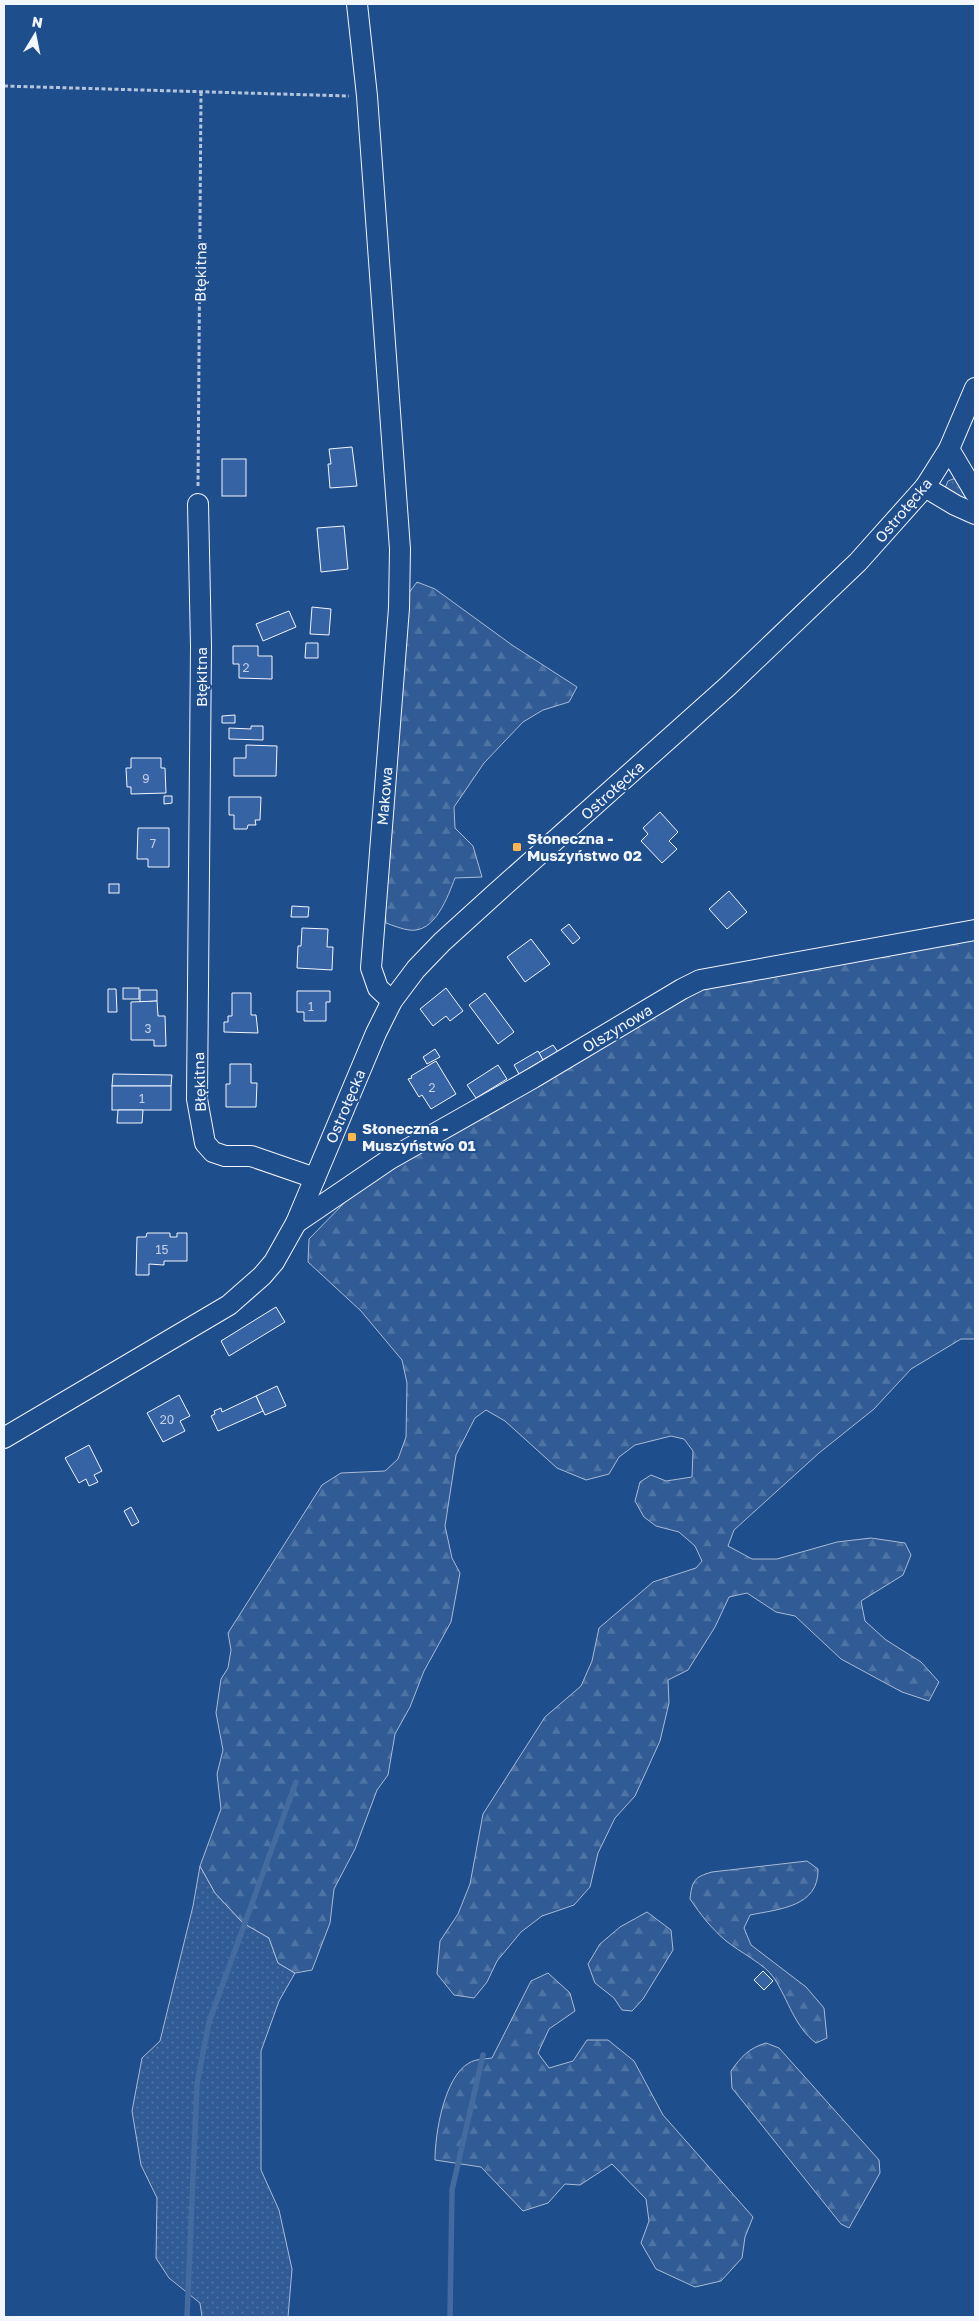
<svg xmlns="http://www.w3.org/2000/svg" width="979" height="2321" viewBox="0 0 979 2321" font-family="'Golos Text',sans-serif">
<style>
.grass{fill:url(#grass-dots);stroke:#a8bbd7}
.forest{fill:url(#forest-firs);stroke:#a8bbd7}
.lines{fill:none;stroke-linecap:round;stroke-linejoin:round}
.stream{stroke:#446ba0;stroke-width:5.5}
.building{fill:#3563a3;stroke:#f2f6ff}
.minor-casing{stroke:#f2f6ff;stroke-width:22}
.path{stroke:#b3c4dc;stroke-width:3;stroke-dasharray:4 2.5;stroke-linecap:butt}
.minor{stroke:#1f4e8c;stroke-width:20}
.poi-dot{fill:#ffb74d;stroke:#1f4e8c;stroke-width:2}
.labels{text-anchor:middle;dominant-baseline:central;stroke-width:4;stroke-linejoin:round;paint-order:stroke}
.number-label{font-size:12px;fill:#c3d1e8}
.street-label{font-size:15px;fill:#f2f6ff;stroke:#1f4e8c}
.poi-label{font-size:15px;font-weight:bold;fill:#f2f6ff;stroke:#1f4e8c;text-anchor:start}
</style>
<defs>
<pattern id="grass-dots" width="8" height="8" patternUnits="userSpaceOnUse" patternTransform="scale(1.25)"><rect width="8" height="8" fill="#305b95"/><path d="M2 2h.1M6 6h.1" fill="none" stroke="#4e73a5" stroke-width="1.8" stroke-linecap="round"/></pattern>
<pattern id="forest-firs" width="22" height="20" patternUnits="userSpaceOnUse" patternTransform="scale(1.25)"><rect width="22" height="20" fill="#305b95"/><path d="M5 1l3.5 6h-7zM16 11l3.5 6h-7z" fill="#4e73a5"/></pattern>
</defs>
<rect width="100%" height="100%" fill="#1f4e8c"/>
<g class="grass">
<polygon points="953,479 959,479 966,483 970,505 945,488 948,481"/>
<polygon points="200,1866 215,1893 243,1923 269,1938 278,1963 295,1973 279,2001 261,2051 261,2170 279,2210 292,2269 288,2317 202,2317 200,2303 169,2278 156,2258 157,2198 141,2165 132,2111 142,2058 160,2041 193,1906"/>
</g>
<g class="forest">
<path d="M417 582 435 589 512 645 577 687 569 702 543 710 523 722 484 763 454 807 455 828 473 846 482 877 455 878C448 896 435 934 409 930 402 929 394 926 386 923L385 909 408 594Z"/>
<polygon points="975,935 975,1339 961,1339 911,1369 874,1409 819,1453 734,1530 728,1546 752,1559 777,1559 837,1542 871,1538 905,1543 911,1555 903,1575 861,1601 865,1621 886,1640 921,1662 939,1682 929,1701 902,1692 841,1659 795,1616 776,1612 747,1593 729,1597 715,1627 688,1670 668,1680 669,1703 660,1741 635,1796 615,1818 598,1853 590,1887 574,1905 542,1916 521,1932 497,1961 487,1982 474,1998 454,1995 437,1974 440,1941 458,1914 470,1884 483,1814 545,1717 581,1686 592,1661 599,1628 653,1582 696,1568 702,1561 695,1546 679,1532 656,1526 644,1517 635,1501 640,1482 651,1475 666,1481 692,1477 693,1451 684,1439 671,1436 635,1445 619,1457 609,1474 586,1480 557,1468 505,1421 486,1410 475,1418 456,1455 445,1526 452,1558 460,1573 451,1622 424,1671 410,1707 395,1734 388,1775 377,1790 355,1849 334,1889 330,1923 312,1970 295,1973 278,1963 269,1938 243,1923 215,1893 200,1866 221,1809 217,1774 223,1750 216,1713 221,1679 228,1668 231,1650 228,1633 322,1485 341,1473 385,1471 398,1459 406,1437 407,1383 402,1360 361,1311 308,1262 309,1239 349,1198 394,1162 684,994 714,982"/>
<path d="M807 1861 818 1869C819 1907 779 1909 750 1915L744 1928 751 1945 806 1987 824 2008 827 2038 816 2043C794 2026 789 2001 774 1978 765 1964 739 1952 725 1940 711 1928 701 1915 690 1899 692 1881 694 1877 712 1872Z"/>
<polygon points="647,1912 671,1930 673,1950 643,1999 632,2011 622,2010 614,1998 595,1983 588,1964 600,1944 620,1927"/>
<path d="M548 1973 570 1993 575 2011 549 2029 538 2053 549 2068 573 2061 587 2040H608L634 2061 663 2115 753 2217 745 2237 742 2258 721 2281 695 2287 656 2269 641 2243 649 2221 646 2199 612 2164 580 2185 565 2184 548 2203 523 2211 481 2167 435 2160C435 2134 444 2077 469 2063 475 2059 485 2059 492 2058L531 1981Z"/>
<path d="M766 2043 779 2048 879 2160 880 2173 849 2228 841 2224 732 2088 731 2071C741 2057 749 2048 766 2043Z"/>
</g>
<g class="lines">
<g class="stream">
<polyline points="187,2317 197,2084 209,2022 296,1782"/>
<polyline points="450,2317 452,2190 483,2055"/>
</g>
</g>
<g class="building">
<polygon points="352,447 357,486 330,488 328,464 331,464 329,449"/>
<rect x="222" y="459" width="24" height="37"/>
<polygon points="344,526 348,569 321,572 317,528"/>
<polygon points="312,607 331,609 329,635 310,634"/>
<polygon points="289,611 296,627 263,641 256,624"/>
<polygon points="306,643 318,643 318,658 305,658"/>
<polygon points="233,646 258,646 258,656 272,656 272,679 239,678 239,664 233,664"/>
<polygon points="235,715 235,723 222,723 222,716"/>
<polygon points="251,726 263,726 263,740 229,739 229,728 251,729"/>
<polygon points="246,745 277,746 276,776 234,776 234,758 246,758"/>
<polygon points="131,758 161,758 161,768 165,768 166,793 131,794 131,787 127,787 126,768 131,768"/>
<polygon points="164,796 172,796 172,803 164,804"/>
<polygon points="229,797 261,797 260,820 255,820 256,825 248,825 247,829 234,829 234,815 229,815"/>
<polygon points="660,812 678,832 669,841 677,849 662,863 641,841 648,834 643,828"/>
<polygon points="138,828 169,828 169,867 148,867 148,859 137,859"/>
<rect x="109" y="884" width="10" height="9"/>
<polygon points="729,891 747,912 727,929 709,909"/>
<polygon points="292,906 309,907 308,917 291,917"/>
<polygon points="569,924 580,938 573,944 561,930"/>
<polygon points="302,928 328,929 327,947 333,947 332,970 297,968 298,946 301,946"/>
<polygon points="531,939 550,964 525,982 507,957"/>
<rect x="123" y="988" width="16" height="11"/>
<polygon points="446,988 463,1011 450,1021 446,1016 433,1026 420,1009"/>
<polygon points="108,989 116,989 117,1012 108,1012"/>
<polygon points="140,990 157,990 157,1001 140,1002"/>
<polygon points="297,991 330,991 330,1002 326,1002 326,1021 304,1021 304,1012 297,1012"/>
<polygon points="232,993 251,993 251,1015 256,1015 258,1033 224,1032 224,1022 228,1022 228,1016 232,1016"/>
<polygon points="485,993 514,1032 498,1044 469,1005"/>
<polygon points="157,1001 158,1016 165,1016 166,1046 154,1046 154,1040 131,1040 131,1002"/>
<polygon points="553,1045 558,1052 543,1060 539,1053"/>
<polygon points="435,1049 440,1057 427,1064 423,1057"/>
<polygon points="538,1051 543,1060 519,1074 514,1065"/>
<polygon points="436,1061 456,1094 431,1109 422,1095 419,1097 408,1079 412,1078 411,1076"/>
<polygon points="230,1064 251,1064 251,1083 257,1083 256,1107 226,1107 226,1084 230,1084"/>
<polygon points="498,1065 507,1079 476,1098 467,1085"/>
<polygon points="113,1074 172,1075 171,1086 112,1086"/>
<rect x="112" y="1086" width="59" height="24"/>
<polygon points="118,1110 143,1110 142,1123 117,1123"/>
<polygon points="147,1233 170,1233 170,1237 177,1237 177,1233 187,1233 187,1261 164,1261 164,1265 149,1264 149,1275 136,1275 137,1237 146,1237"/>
<polygon points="276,1307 285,1322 229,1356 221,1341"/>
<polygon points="277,1386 286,1406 265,1415 256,1396"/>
<polygon points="179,1395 190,1416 180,1421 185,1431 163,1442 147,1413"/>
<polygon points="256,1396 263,1411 218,1431 211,1416 215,1414 214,1411 221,1408 222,1412"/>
<polygon points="89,1445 102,1471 94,1475 98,1482 89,1486 86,1479 79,1483 65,1458"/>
<polygon points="131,1507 139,1522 132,1526 124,1511"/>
<polygon points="763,1971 773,1981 764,1990 754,1980"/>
</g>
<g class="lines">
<g class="minor-casing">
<g id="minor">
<polyline points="357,4 367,96 400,549 399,608 371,968 378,988 392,1001"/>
<polyline points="949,449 975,493"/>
<polyline points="925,487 955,505 975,514"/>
<polyline points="198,504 201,646 197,1099 205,1143 213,1152 225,1156 251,1156 315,1178"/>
<polyline points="296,1223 390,1159 533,1078 682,989 700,980 975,930"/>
<polyline points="4,1438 229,1305 262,1276 274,1262 296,1223 376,1033 392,1001 416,969 442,942 496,893 728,686 858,562 925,487 949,449 975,388"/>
</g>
</g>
<g class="path">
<polyline points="4,86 349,96"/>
<polyline points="198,486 201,92"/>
</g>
<use href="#minor" class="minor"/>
</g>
<g class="poi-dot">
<rect x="512" y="842" width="10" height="10" rx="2.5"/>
<rect x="347" y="1132" width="10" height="10" rx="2.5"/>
</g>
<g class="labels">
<g class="number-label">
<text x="246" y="667">2</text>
<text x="146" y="778">9</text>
<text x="153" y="843">7</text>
<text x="311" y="1006">1</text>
<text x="148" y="1028">3</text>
<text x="432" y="1087">2</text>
<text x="142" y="1098">1</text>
<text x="162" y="1249">15</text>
<text x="167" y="1419">20</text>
</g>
<g class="street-label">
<text transform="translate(200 272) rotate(-89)">Błękitna</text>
<text transform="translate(903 510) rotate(-50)">Ostrołęcka</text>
<text transform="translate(201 677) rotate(-90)">Błękitna</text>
<text transform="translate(612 790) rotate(-42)">Ostrołęcka</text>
<text transform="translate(384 796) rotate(-85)">Makowa</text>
<text transform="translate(617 1028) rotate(-31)">Olszynowa</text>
<text transform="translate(199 1082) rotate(-92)">Błękitna</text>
<text transform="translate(345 1106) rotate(-67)">Ostrołęcka</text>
</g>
<g class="poi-label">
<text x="527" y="838">Słoneczna -<tspan x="527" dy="17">Muszyństwo 02</tspan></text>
<text x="362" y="1128">Słoneczna -<tspan x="362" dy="17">Muszyństwo 01</tspan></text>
</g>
</g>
<rect width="979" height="2321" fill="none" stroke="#f2f6ff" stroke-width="10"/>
<g transform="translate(35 35) rotate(10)" stroke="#1f4e8c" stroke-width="4" paint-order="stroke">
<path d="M0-4L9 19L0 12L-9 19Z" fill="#f2f6ff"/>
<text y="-8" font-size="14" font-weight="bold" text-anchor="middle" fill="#f2f6ff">N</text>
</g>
</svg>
